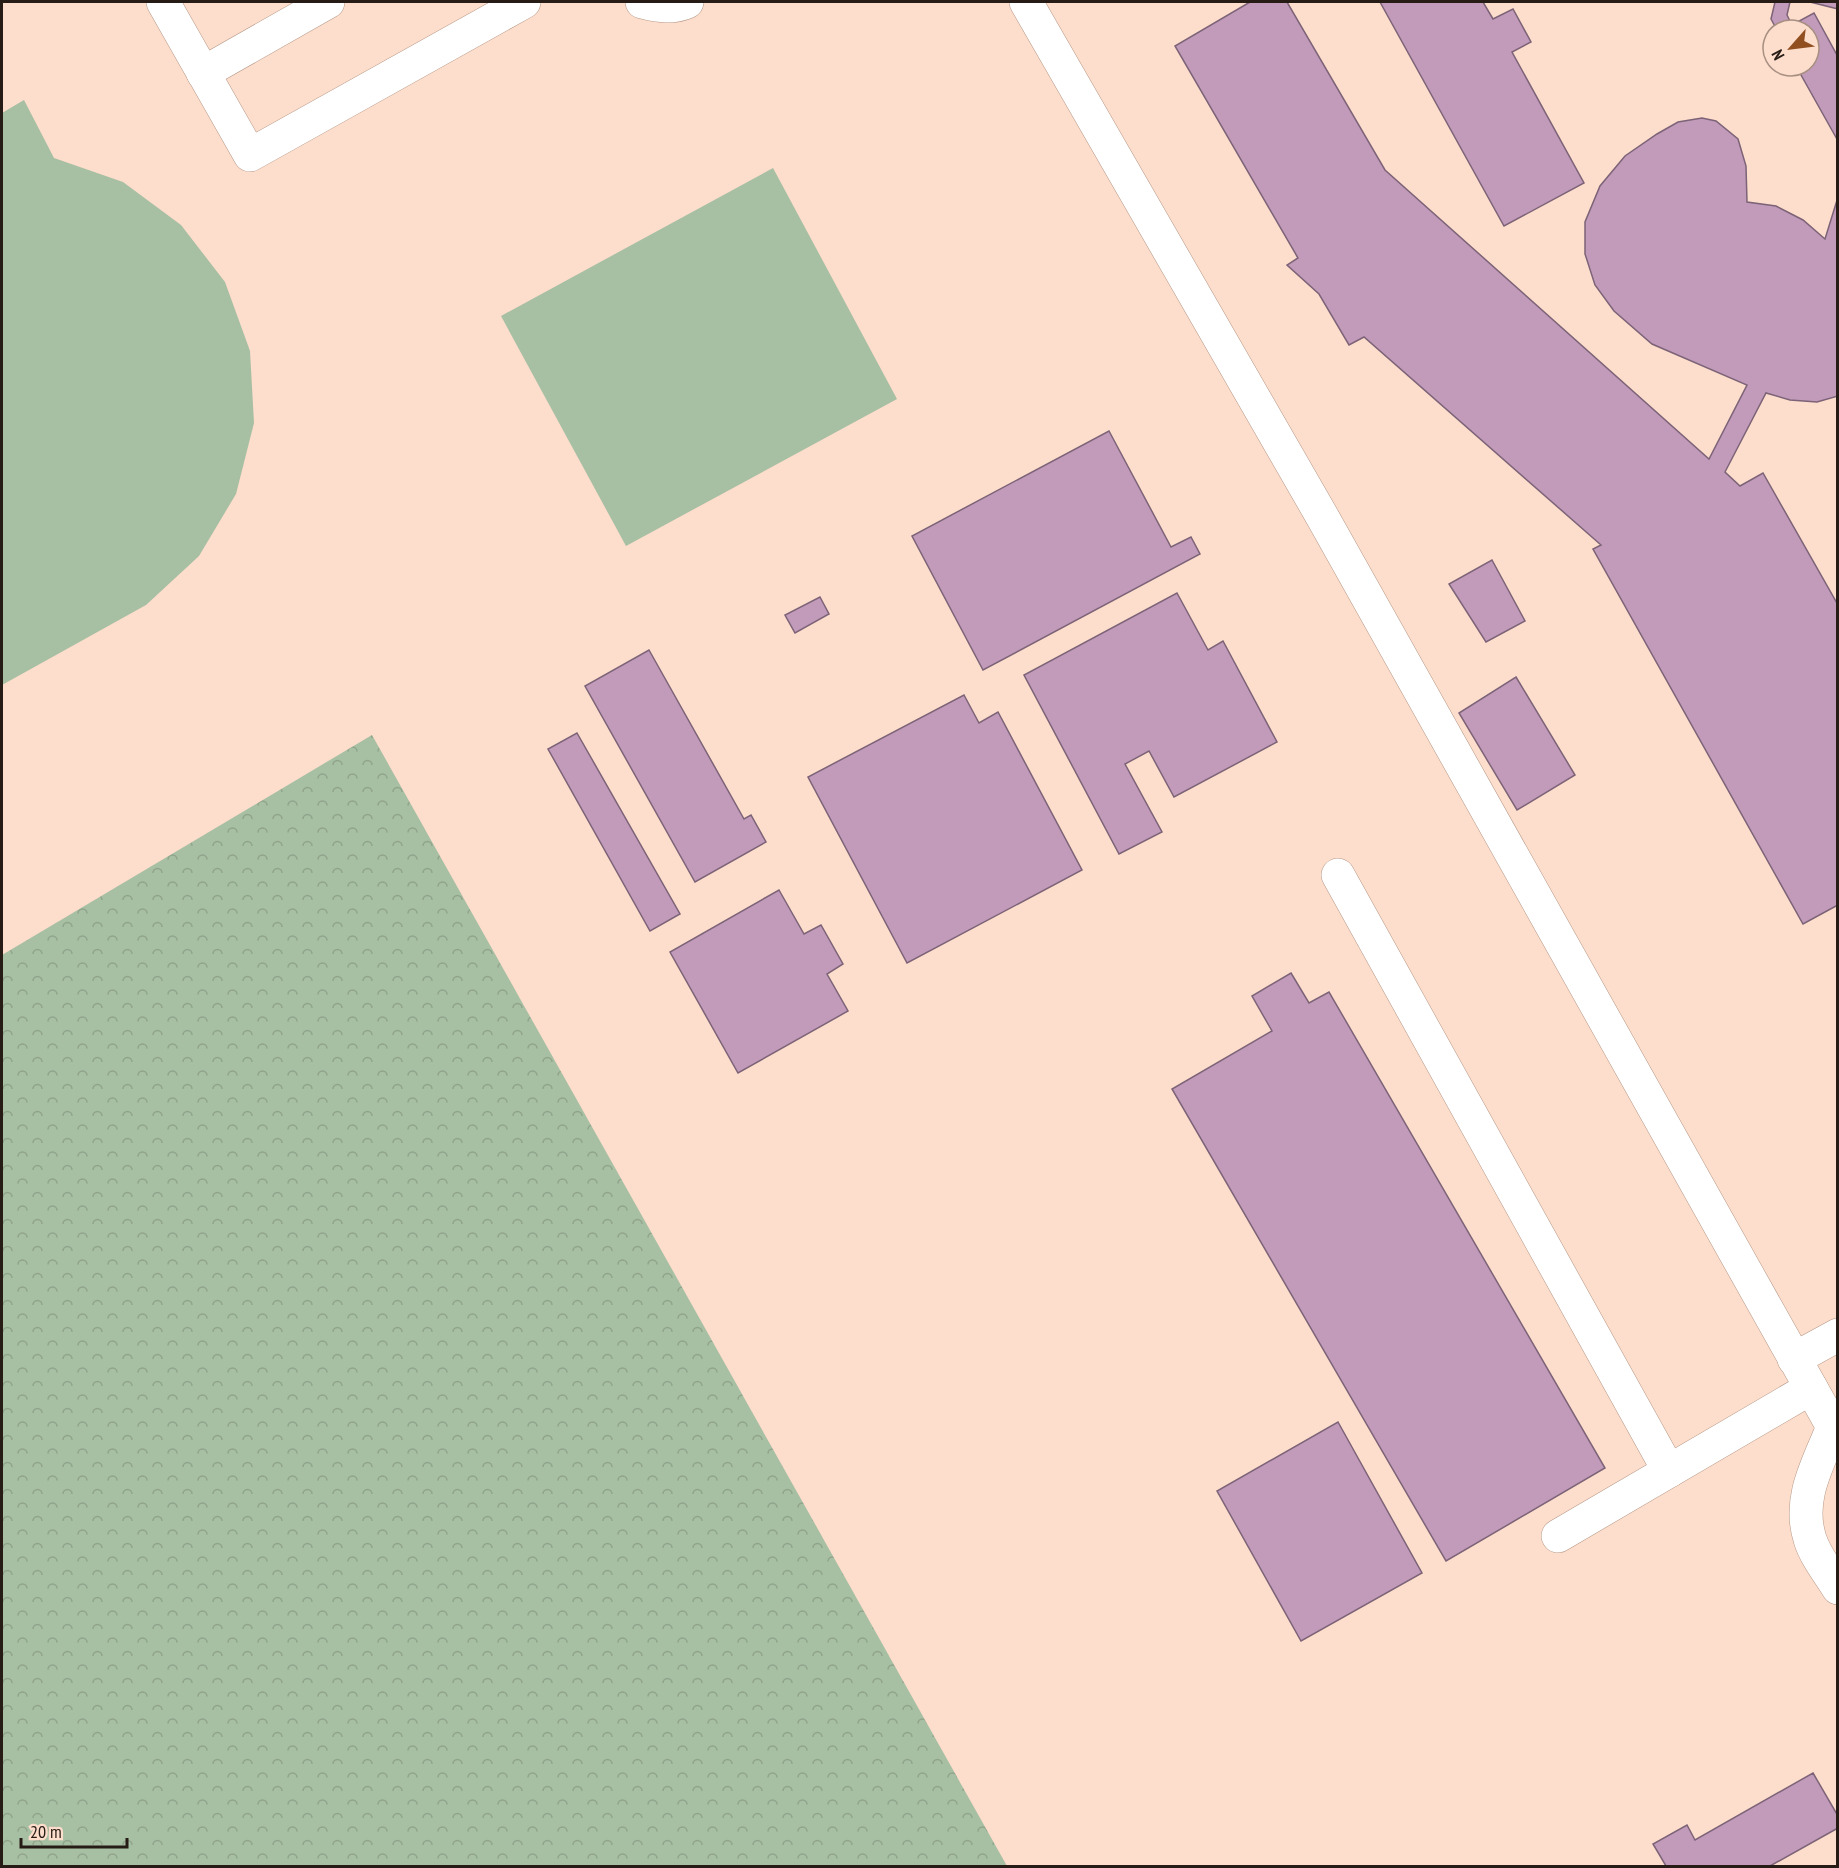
<svg xmlns="http://www.w3.org/2000/svg" width="1839" height="1868" viewBox="0 0 1839 1868" font-family="'PT Sans Narrow',sans-serif">
<style>
.green{fill:#a7bfa3}
.forest{fill:url(#forest-crowns)}
.building{fill:#c29bba;stroke:#7c6377;stroke-width:1.5}
.lines{fill:none;stroke-linecap:round;stroke-linejoin:round}
.minor-casing{stroke:#b59887;stroke-width:34}
.minor{stroke:#fff;stroke-width:33}
</style>
<defs>
<pattern id="forest-crowns" width="20" height="18" patternUnits="userSpaceOnUse" patternTransform="scale(1.5)"><rect width="20" height="18" fill="#a7bfa3"/><path d="M2 6a3 3 0 1 1 6 0M12 15a3 3 0 1 1 6 0" fill="none" stroke="#90a48b"/></pattern>
</defs>
<rect width="100%" height="100%" fill="#fdddcb"/>
<g class="green">
<polygon points="24,100 54,158 123,182 181,225 225,282 250,351 254,423 236,494 199,556 146,605 2,685 2,113"/>
<polygon points="773,168 897,399 626,546 501,316"/>
</g>
<polygon class="forest" points="372,735 1007,1866 2,1866 2,955"/>
<g class="building">
<polygon points="1250,2 1287,2 1385,170 1709,459 1747,385 1652,344 1614,311 1595,285 1585,254 1585,222 1600,186 1625,156 1657,134 1678,122 1702,118 1716,121 1738,139 1746,166 1747,202 1776,206 1803,220 1825,239 1838,197 1838,396 1817,402 1790,400 1766,393 1725,472 1740,486 1763,473 1838,605 1838,908 1836,906 1803,924 1593,549 1601,545 1364,337 1349,345 1319,294 1287,265 1298,258 1175,46"/>
<polygon points="1380,2 1483,2 1493,19 1513,9 1531,42 1512,52 1584,183 1504,226"/>
<polygon points="1775,2 1790,2 1787,15 1792,25 1814,13 1838,57 1838,141 1796,66 1809,66 1809,30 1777,30 1771,19"/>
<polygon points="1810,2 1838,2 1838,9"/>
<polygon points="1109,431 1171,547 1191,537 1200,554 983,670 912,536"/>
<polygon points="1492,560 1525,621 1486,642 1449,584"/>
<polygon points="1177,593 1208,650 1223,641 1277,742 1174,797 1149,751 1125,764 1162,832 1119,854 1024,675"/>
<polygon points="820,597 829,614 795,633 785,615"/>
<polygon points="649,650 744,819 751,815 766,842 695,882 585,686"/>
<polygon points="1516,677 1575,775 1517,810 1459,713"/>
<polygon points="964,695 979,723 998,712 1082,870 907,963 808,777"/>
<polygon points="577,733 680,914 650,931 548,749"/>
<polygon points="779,890 804,934 821,925 843,964 827,974 848,1011 738,1073 670,952"/>
<polygon points="1291,973 1309,1003 1329,992 1605,1468 1446,1561 1172,1089 1272,1031 1252,996"/>
<polygon points="1338,1422 1422,1573 1301,1641 1217,1491"/>
<polygon points="1813,1773 1838,1816 1838,1828 1770,1866 1666,1866 1653,1844 1687,1825 1695,1840"/>
</g>
<g class="lines">
<g class="minor-casing">
<g id="minor">
<polyline points="163,2 250,155 524,2"/>
<path d="M642 2C656 6 674 8 687 2"/>
<polyline points="1026,2 1323,518 1838,1436"/>
<polyline points="203,73 328,2"/>
<polyline points="1338,875 1669,1471"/>
<polyline points="1794,1359 1838,1335"/>
<path d="M1833 1427C1818 1464 1797 1499 1810 1539 1815 1556 1829 1573 1838 1588"/>
<polyline points="1558,1536 1811,1388"/>
</g>
</g>
<use href="#minor" class="minor"/>
</g>
<rect width="1839" height="1868" fill="none" stroke="#261b15" stroke-width="6"/>
<g transform="translate(1791 48) rotate(242)"><circle r="28" fill="#fdddcb" stroke="#a78f82" stroke-width="1.5"/>
<path d="M0-4.5L10 22L0 15L-10 22Z" fill="#914e1f"/>
<text y="-9" font-size="16" font-weight="bold" text-anchor="middle" fill="#261b15">N</text>
</g>
<path d="M21 1838v9h106v-9" fill="none" stroke="#261b15" stroke-width="3"/>
<text x="30" y="1838" font-size="18" fill="#261b15" stroke="#fdddcb" stroke-width="4.5" paint-order="stroke">20 m</text>
</svg>
